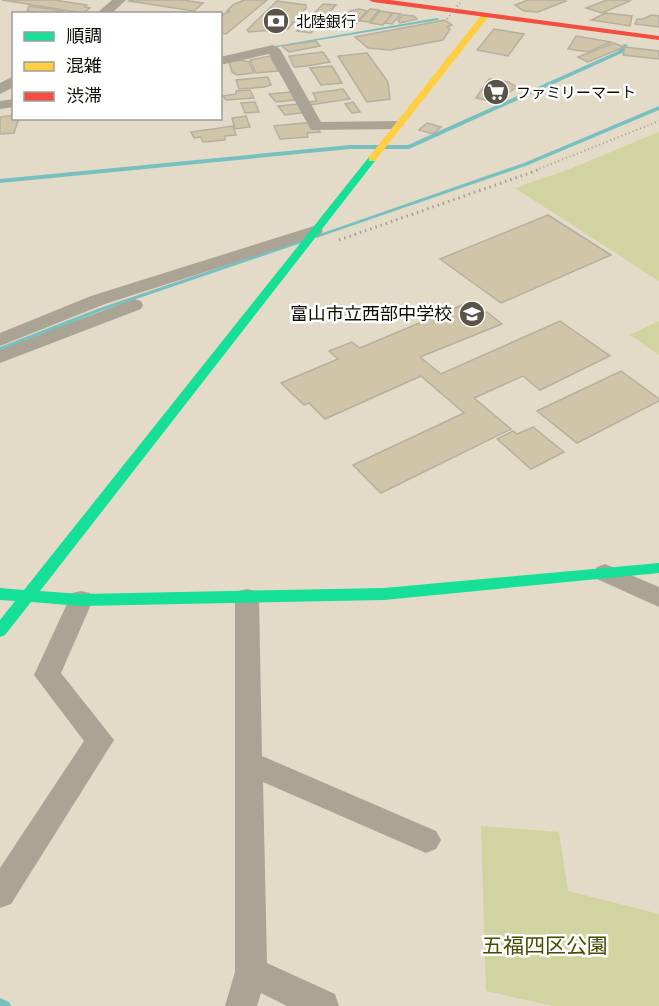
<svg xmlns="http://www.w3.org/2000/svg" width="659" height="1006" viewBox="0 0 659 1006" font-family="Helvetica,'Noto Sans JP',sans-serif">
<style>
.green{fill:#d1d4a0}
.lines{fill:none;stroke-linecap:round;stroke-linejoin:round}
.stream{fill:#77c0bf;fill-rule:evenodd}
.building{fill:#d0c4a9;stroke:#b6afa0;stroke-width:1.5}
.path-far1{stroke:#a69e91;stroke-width:2;stroke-dasharray:1 3;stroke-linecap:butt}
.path{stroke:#a69e91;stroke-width:3;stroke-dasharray:1.5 4;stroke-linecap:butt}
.street{fill:#aba495;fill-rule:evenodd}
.fast{fill:#16e098;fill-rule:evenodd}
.slow{fill:#ffcf43;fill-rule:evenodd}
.jam{fill:#f24e42;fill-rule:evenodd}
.path-bridge{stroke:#a69e91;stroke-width:2;stroke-dasharray:1 3;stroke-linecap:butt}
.labels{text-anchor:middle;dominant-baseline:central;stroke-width:5;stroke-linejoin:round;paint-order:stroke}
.far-poi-label{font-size:15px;fill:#100b02;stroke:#fff;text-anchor:start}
.poi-label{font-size:18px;fill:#100b02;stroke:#fff;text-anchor:end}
.near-park-label{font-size:21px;fill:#454d00;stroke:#fff}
</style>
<rect width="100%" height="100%" fill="#e3dac7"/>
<g class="green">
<polygon points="659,132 659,281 515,188 570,169"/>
<polygon points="659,321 659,355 630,335"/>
<polygon points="481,826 559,832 568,891 659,914 659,1006 553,1006 486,991"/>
</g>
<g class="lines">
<g class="stream">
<polygon points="437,18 439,19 439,20 266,49 264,48"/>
<polygon points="624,44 628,45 622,53 409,149 350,149 0,183 0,179 350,145 408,145 618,51"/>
<polygon points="659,106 659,110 528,165 319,237 317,238 314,236 524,163"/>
<polygon points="302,239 305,241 304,242 101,311 0,352 0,347 97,309"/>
<polygon points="0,998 9,1002 11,1006 0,1006"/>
</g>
</g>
<g class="building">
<polygon points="2,0 54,0 87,5 85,7 90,8 83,13"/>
<polygon points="131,0 183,0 203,3 194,11 129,1"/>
<polygon points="244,0 267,0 226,34 220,33 220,16 230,11 227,11 233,5"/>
<polygon points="528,0 563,0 566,1 538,12 524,11 515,5"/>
<polygon points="607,0 626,0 630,1 602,13 586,8"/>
<polygon points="277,1 306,5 306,8 288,29 249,32 247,30"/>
<polygon points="323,4 336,5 311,33 297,31"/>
<polygon points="29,6 64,11 44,14 27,11"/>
<polygon points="359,9 367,11 351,29 336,27 350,11"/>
<polygon points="370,9 379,10 369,22 359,21"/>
<polygon points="380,11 393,13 383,25 370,23"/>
<polygon points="393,13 401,14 392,24 384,23"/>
<polygon points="606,13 632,16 630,26 591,20"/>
<polygon points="403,15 414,16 417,19 400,23 398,20"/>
<polygon points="651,15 659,16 659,27 635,24 637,19 643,19"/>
<polygon points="445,20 452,25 447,27 450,29 443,40 390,50 368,48 355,37"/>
<polygon points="494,29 524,34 508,56 477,50"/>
<polygon points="576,36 611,42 588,52 568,49"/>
<polygon points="316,41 320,46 289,52 282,46"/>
<polygon points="614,43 624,47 588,62 578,57"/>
<polygon points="625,47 659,51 659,59 623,55"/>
<polygon points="323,52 330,62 307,66 294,67 289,56"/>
<polygon points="367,53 388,82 390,99 367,102 338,56"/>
<polygon points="270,56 278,71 256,73 250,60"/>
<polygon points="240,60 249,62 254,73 237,75 232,72 229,62"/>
<polygon points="332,66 342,83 321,85 310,68"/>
<polygon points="268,77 271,85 264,87 239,89 236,80"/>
<polygon points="489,79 508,82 517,87 495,102 476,98"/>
<polygon points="343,89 350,99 310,105 309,102 317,101 313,93"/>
<polygon points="250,90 254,98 226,100 223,96 236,94 236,91"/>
<polygon points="292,92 294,100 276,102 269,94"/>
<polygon points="255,102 259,112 245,113 241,103"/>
<polygon points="353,102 360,112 352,113 345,104"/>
<polygon points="298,104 308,112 285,115 278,106"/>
<polygon points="14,115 14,118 19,118 14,133 0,134 0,117"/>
<polygon points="246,116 250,127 235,129 232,118"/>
<polygon points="314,122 320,132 307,133 308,137 280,139 274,126"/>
<polygon points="427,123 441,127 433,134 419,130"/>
<polygon points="233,126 236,135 225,136 225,140 203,142 201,137 194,138 191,132"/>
<polygon points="548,215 611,255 501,303 440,259"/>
<polygon points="464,304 479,315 487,312 502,324 420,357 441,374 560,321 610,356 540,390 523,376 474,398 511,429 381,493 353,465 464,413 421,376 325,419 309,403 304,405 281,383 338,359 329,351 352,342 360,348"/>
<polygon points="621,371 659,399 659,401 577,443 537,411"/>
<polygon points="533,427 564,452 531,469 497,439 513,431 517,434"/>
</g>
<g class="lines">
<polyline class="path-far1" points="536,170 659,121"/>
<polyline class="path" points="339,240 541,169"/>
<g class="street">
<polygon points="112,0 126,0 111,14 96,14"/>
<polygon points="273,45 280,49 321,122 397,121 404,125 397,129 311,130 269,54 220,65 220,57"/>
<polygon points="14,76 14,87 0,94 0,83"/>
<polygon points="14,99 14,107 0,109 0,101"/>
<polygon points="314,226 320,227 323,231 320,235 105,304 0,346 0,333 91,296"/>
<polygon points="134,299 141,301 143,305 141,309 0,363 0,350"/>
<polygon points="605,564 659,587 659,607 597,579 593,573 597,567"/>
<polygon points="247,589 256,591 259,598 262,756 436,831 441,840 436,849 426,853 263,782 267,963 335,994 339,1006 287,1006 261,993 257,1006 225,1006 235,972 235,598 238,591"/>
<polygon points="81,591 90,593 93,600 61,673 114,740 11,904 0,908 0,868 84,741 34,675 72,593"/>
</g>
<polygon class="fast" points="372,156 375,157 375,161 40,591 81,594 384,588 659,563 659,573 384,600 81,606 31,602 5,635 0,637 0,620 15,601 0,600 0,588 24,590 369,157"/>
<polygon class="slow" points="482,14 489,16 375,161 369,161 369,157"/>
<polygon class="jam" points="369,0 390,0 659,36 659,40 373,2"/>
<polyline class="path-bridge" points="447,19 462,0"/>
</g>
<defs>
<g id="bank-disc" transform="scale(1.35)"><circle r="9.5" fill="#5a5347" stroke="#fff"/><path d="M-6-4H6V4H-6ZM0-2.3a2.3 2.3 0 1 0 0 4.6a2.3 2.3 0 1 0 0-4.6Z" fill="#fff"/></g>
<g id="supermarket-disc" transform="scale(1.35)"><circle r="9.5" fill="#5a5347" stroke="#fff"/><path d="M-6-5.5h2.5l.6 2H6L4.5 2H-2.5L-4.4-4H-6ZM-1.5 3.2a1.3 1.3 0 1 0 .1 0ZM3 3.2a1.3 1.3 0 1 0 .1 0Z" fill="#fff"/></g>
<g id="school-disc" transform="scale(1.35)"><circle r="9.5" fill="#5a5347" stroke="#fff"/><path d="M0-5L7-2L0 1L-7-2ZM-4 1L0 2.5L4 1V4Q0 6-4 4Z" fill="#fff"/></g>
</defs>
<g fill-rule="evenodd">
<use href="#bank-disc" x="276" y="21"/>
<use href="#supermarket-disc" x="496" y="92"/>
<use href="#school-disc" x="472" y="314"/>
</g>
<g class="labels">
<g class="far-poi-label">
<text x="296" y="21">北陸銀行</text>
<text x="516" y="92">ファミリーマート</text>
</g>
<g class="poi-label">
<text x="452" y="314">富山市立西部中学校</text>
</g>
<g class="near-park-label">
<text x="545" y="945">五福四区公園</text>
</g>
</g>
<rect x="12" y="12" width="210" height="108" fill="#ffffff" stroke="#9f9d9a" stroke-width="1.5"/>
<rect x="24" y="32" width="30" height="9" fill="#16e098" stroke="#9f9d9a" stroke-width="1.5"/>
<text x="66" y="42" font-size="18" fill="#100b02">順調</text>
<rect x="24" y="62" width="30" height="9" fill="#ffcf43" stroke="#9f9d9a" stroke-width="1.5"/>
<text x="66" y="72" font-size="18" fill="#100b02">混雑</text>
<rect x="24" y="92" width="30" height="9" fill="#f24e42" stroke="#9f9d9a" stroke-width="1.5"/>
<text x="66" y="102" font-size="18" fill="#100b02">渋滞</text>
</svg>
